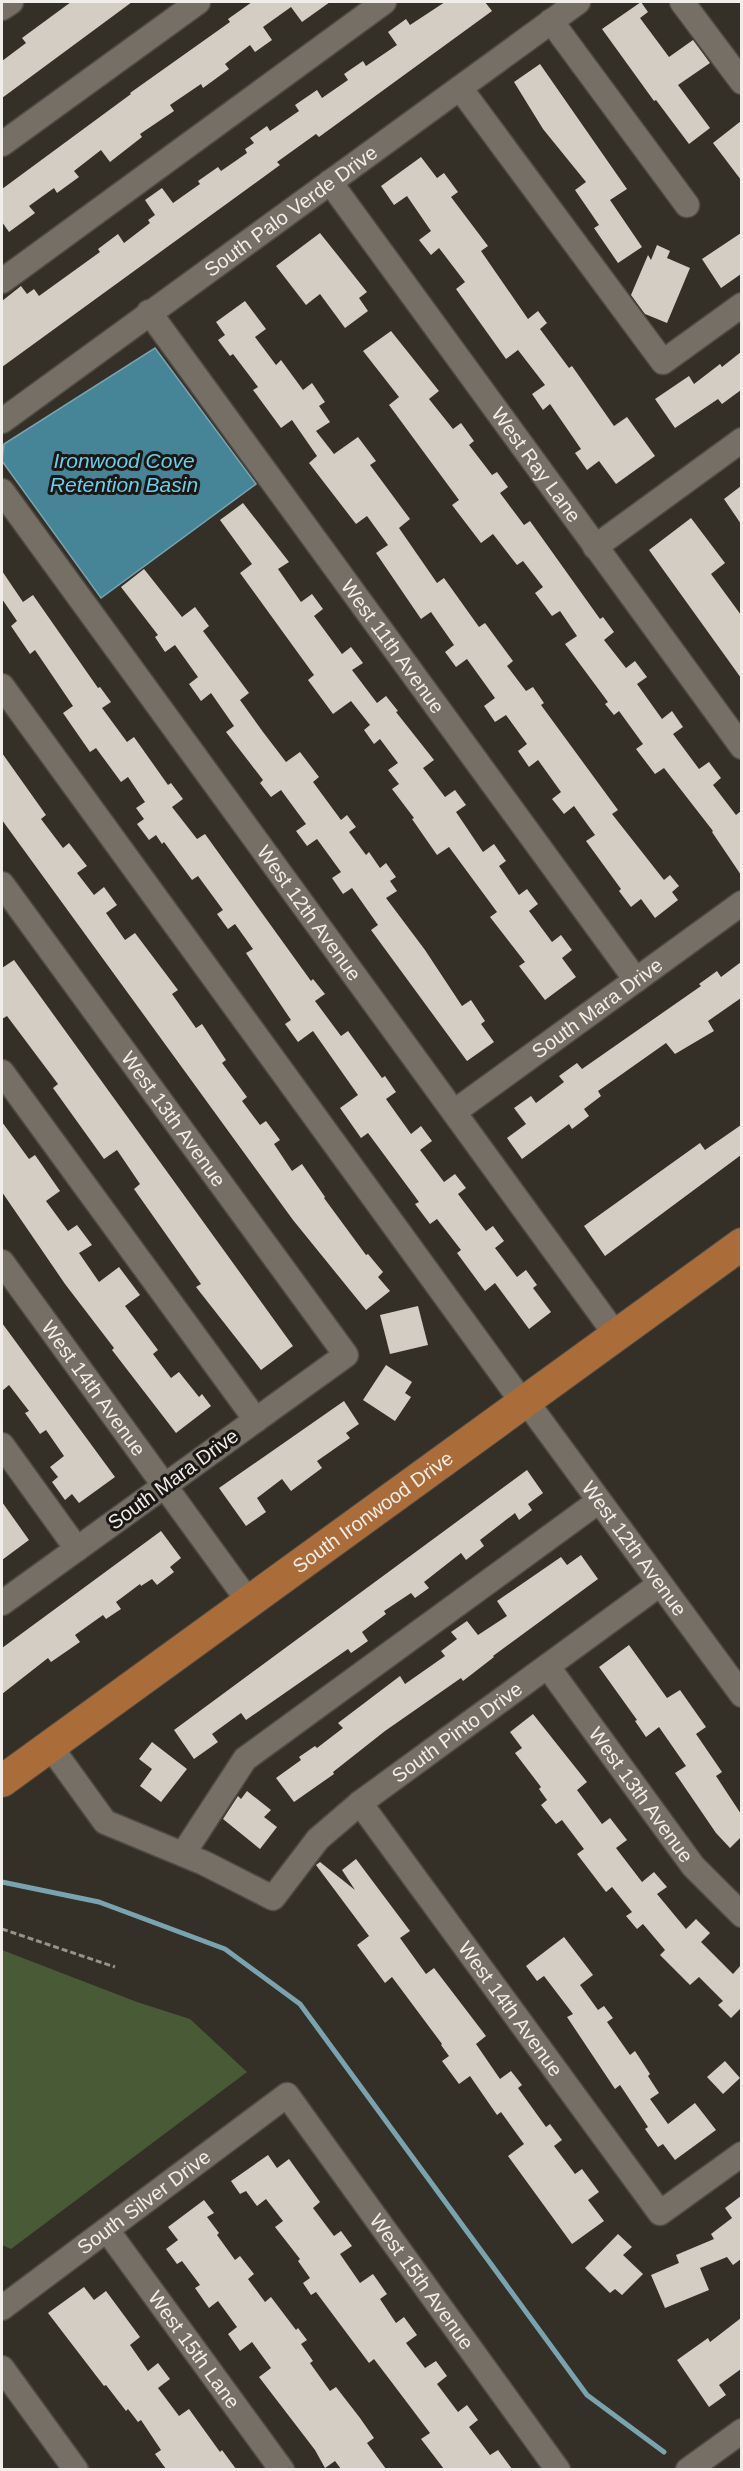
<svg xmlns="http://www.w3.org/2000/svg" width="743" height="2471" viewBox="0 0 743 2471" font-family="Arial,sans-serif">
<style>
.green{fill:#495a37}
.water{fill:#458597;stroke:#79a4af;stroke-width:1.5}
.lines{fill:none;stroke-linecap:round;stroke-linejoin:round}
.stream{stroke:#79a4af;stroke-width:5}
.building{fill:#d4cdc3}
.minor-casing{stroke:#4e4a44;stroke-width:27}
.major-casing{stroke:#4e4a44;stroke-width:34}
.path{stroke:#97928c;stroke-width:3;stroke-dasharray:6 3;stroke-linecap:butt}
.minor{stroke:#756f66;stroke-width:24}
.major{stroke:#aa6d3a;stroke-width:32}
.labels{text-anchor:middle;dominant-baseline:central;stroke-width:6;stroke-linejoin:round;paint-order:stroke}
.street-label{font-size:20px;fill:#f1ede8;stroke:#1a1714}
.water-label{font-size:21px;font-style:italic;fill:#6aceea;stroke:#1a1714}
</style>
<rect width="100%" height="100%" fill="#342f27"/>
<polygon class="green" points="2,1950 137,2002 190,2019 247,2072 11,2249 2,2245"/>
<polygon class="water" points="155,348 256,484 101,598 2,461 4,444"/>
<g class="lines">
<polyline class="stream" points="2,1882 99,1902 225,1949 300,2004 587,2395 664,2452"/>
</g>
<g class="building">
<polygon points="71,2 132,2 2,98 2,61 26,43 22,38"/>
<polygon points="252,2 330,2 302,22 291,7 263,27 272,40 255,52 250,45 225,64 229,69 203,88 201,84 170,105 174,111 140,134 142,137 110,162 101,150 74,171 79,177 57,193 54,188 29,206 35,213 9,232 2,222 2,189 131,94 130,93 230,22 228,19"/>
<polygon points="445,2 485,2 492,11 319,137 316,134 277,162 280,165 2,367 2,301 21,286 27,294 34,289 39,296 100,252 98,249 118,234 124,243 150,223 148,220 155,215 145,200 162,188 173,203 200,184 198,181 218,167 221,171 247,153 245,149 254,143 250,138 267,126 270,131 299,111 295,105 317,90 322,98 348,80 344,74 363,61 366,66 397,45 388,32 406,19 410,25"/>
<polygon points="641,2 648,12 640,18 669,57 693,40 710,63 678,85 710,128 689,144 656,100 654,101 602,29"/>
<polygon points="540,64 627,189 610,200 642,247 618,263 594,228 599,225 575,190 586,182 543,129 514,82"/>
<polygon points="741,121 741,180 713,143"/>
<polygon points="421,157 437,178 444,173 458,192 451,197 488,246 481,251 528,319 538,311 547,323 540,329 569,368 572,366 614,426 627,417 655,456 616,484 599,461 587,470 575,453 581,449 550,404 543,410 532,394 545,385 518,350 506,359 456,289 465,282 439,248 431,255 419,240 431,231 407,196 394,205 381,186"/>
<polygon points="320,233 367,292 359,298 368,311 345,328 320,294 306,305 276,266"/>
<polygon points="741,233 741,274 721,288 702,259"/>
<polygon points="657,245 670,251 667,258 690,268 667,323 645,314 631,295 648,255 651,260"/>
<polygon points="245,301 266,329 255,337 276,365 281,360 303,390 312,383 325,402 319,406 330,422 316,431 334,454 358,437 376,461 370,465 410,519 399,528 437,583 444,578 479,627 485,623 513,661 507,666 526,691 533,687 544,703 541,705 618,810 612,814 664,880 670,875 679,886 672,892 678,900 655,918 641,899 631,907 619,891 621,889 586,841 595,835 574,806 564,814 552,799 561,792 538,760 529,767 518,751 527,744 506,715 495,722 484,706 495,698 467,659 456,667 445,652 454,645 431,612 421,619 376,553 388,545 367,516 356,524 309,463 317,456 292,420 281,428 253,390 258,387 233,354 230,356 218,340 225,335 216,322"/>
<polygon points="391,331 439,391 429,399 453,429 461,423 474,441 469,445 492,475 497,472 508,487 500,493 524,525 530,521 600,619 603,617 614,632 604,640 626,668 635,661 647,677 637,684 662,719 672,711 683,727 673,734 699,769 709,762 721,778 713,785 736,815 741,811 741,875 712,832 713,831 664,768 655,774 636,749 643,744 619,711 614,715 605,704 608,702 565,644 577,636 560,611 552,616 535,593 543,587 523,561 517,565 493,534 481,543 452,505 459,500 389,405 399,397 363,351"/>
<polygon points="741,352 741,390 722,404 718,399 675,428 655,399 689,376 694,384 720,364 722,367"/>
<polygon points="741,486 741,524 724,499"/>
<polygon points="243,503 289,562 278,569 301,602 312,594 323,609 314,616 342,654 351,647 363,663 352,670 377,703 386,696 398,711 396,712 434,760 423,768 445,797 455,790 466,805 456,812 483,852 494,844 506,861 499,866 519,895 527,889 538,904 529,911 552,942 561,935 572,950 562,958 576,977 545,1000 519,966 525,962 490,917 497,912 449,847 437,855 412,819 414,818 392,789 399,784 388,770 398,763 380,739 374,744 364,730 370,725 351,701 333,714 308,680 314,675 240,573 252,564 220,520"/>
<polygon points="691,518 725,563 711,574 741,615 741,678 649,550"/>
<polygon points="144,569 182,617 195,607 209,626 203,631 249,693 240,700 263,732 286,762 300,752 319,777 313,782 341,820 347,815 356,827 349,832 366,855 369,852 380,868 386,863 396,877 390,881 397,891 386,898 425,950 462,1006 471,1000 485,1021 481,1024 494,1042 467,1061 371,930 378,925 352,888 343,894 332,878 341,872 317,839 307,846 296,831 306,824 281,790 271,797 260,783 263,780 226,732 234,726 211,693 201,701 189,684 198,677 175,645 165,652 155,637 158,635 121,587"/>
<polygon points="2,571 23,602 33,595 98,688 100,687 111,702 102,708 127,742 134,737 168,785 171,783 183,799 172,807 197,839 205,834 311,981 313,979 325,994 315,1001 341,1036 348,1031 382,1078 385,1076 396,1092 386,1099 411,1134 421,1126 432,1141 420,1150 444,1182 455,1174 466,1188 458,1194 486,1231 493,1226 504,1241 495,1248 517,1277 526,1270 537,1285 533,1288 551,1312 529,1329 495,1283 485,1291 457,1253 461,1250 437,1219 430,1224 415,1204 419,1202 368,1133 361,1138 340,1108 358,1095 313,1031 298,1042 285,1024 291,1020 246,953 253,949 235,924 228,929 217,914 223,910 198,876 192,880 164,842 162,844 156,835 149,840 137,824 144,819 136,808 145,802 128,777 121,782 96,748 90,752 63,713 73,706 35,650 30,654 11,626 17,621 2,599"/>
<polygon points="2,753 46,815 41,819 63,848 69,843 87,866 77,873 94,895 104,887 117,905 106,913 125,940 135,933 178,990 172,994 196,1028 202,1024 226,1060 222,1063 247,1097 242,1101 260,1125 266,1121 280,1140 274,1144 292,1171 302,1164 325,1197 324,1198 366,1255 368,1254 383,1272 378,1277 390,1291 366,1310 293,1220 2,820"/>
<polygon points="14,960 293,1346 261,1370 196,1287 201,1284 134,1189 140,1184 117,1150 104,1159 53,1088 58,1084 7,1016 2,1019 2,968"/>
<polygon points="741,962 741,998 708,1021 714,1031 675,1054 666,1043 598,1091 601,1096 584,1109 589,1116 572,1129 569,1124 522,1159 507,1138 526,1124 514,1108 531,1096 536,1103 564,1082 559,1076 577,1063 582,1069 701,986 699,984 717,971 721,977"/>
<polygon points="2,1122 29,1159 35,1155 60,1191 46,1201 68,1231 77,1225 92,1245 79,1253 99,1282 119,1267 140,1295 125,1306 158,1350 153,1354 171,1378 179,1372 199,1397 202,1394 211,1406 176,1433 112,1350 114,1348 65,1284 2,1192"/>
<polygon points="741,1125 741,1155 605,1256 584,1226 700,1143 705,1150"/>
<polygon points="418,1306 428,1345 390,1354 380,1315"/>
<polygon points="2,1323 115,1477 79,1503 72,1494 65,1500 52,1482 58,1477 50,1467 64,1456 46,1430 40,1434 25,1413 29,1411 9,1385 2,1391"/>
<polygon points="386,1365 412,1382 405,1393 411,1397 395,1421 363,1400"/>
<polygon points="344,1401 359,1424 346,1433 350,1438 317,1461 322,1468 291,1491 282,1479 257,1498 266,1512 246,1526 219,1488"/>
<polygon points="527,1470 543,1493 528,1504 532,1510 519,1520 515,1513 480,1540 484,1546 466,1560 461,1553 424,1582 429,1588 415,1598 411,1593 384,1611 386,1614 362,1632 368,1641 351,1653 348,1649 246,1720 241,1713 212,1734 218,1742 194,1759 174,1730"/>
<polygon points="2,1502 29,1540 2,1560"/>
<polygon points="161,1531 181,1558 170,1567 174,1572 157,1585 152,1579 141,1586 140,1584 116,1602 121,1609 106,1619 103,1615 75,1635 80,1642 51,1662 48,1658 2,1694 2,1648"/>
<polygon points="581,1555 598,1579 493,1656 494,1657 463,1681 461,1678 385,1731 333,1772 334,1774 294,1802 276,1778 301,1760 299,1757 315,1746 317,1748 343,1728 338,1723 400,1676 405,1684 445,1656 441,1651 457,1639 451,1632 467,1621 478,1635 507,1616 497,1601 561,1557 567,1565"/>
<polygon points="629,1645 667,1698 680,1690 706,1727 696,1734 722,1772 716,1776 741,1814 741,1837 730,1848 716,1833 675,1773 686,1766 659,1727 646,1737 635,1721 637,1720 599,1667"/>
<polygon points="533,1714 587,1782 577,1790 602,1824 610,1818 627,1840 616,1848 642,1882 654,1872 667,1887 657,1894 686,1929 696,1919 710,1933 701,1942 733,1974 741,1965 741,2008 731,2018 718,2005 723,2001 699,1977 690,1985 660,1955 665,1950 643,1924 637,1929 626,1916 632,1912 612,1887 606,1892 577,1854 584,1849 562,1820 556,1824 541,1805 547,1800 539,1789 541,1787 515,1753 522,1748 510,1732"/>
<polygon points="152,1742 187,1769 161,1802 140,1786 152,1769 139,1759"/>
<polygon points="247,1791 271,1810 264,1817 277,1827 260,1849 223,1819 238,1796 241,1799"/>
<polygon points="356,1859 410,1931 400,1938 426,1974 434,1968 486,2036 476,2044 500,2079 511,2071 522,2085 518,2088 546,2127 550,2124 562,2140 554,2146 575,2174 582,2169 599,2192 588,2200 604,2221 572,2244 508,2156 524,2144 501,2112 497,2115 470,2076 459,2084 442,2061 449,2056 441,2045 442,2044 392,1977 385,1983 357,1945 369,1936 316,1865 320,1862 355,1890 342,1870"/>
<polygon points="564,1937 593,1975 580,1985 598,2010 604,2006 613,2018 607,2022 630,2055 635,2051 650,2074 648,2076 659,2093 650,2099 668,2124 695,2103 716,2130 675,2160 663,2144 658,2147 645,2129 648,2127 620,2085 615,2089 567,2017 573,2014 544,1976 537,1981 526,1966"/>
<polygon points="725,2061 740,2078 723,2094 707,2077"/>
<polygon points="268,2155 277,2168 289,2159 320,2202 313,2208 334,2236 341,2231 352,2246 340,2254 360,2283 373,2274 387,2294 380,2299 396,2323 404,2317 417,2335 406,2343 425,2368 436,2361 447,2376 437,2384 458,2412 467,2405 478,2420 469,2427 490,2455 498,2450 512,2469 444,2469 421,2439 430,2433 393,2384 374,2359 369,2363 316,2292 311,2295 303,2283 310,2278 298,2261 300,2259 275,2227 283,2221 266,2199 257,2206 246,2191 240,2194 231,2181"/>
<polygon points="741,2196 741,2259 733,2265 727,2257 700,2268 709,2290 665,2308 651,2275 679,2263 676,2255 714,2239 711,2234 732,2218 725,2208"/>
<polygon points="204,2200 214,2213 207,2217 219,2233 217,2235 235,2260 240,2256 254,2274 248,2279 265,2302 271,2297 296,2330 298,2328 307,2340 301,2344 313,2361 310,2363 330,2391 336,2387 360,2418 374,2438 367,2443 386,2469 341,2469 335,2461 325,2468 315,2450 259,2377 271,2368 252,2342 240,2351 228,2334 237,2327 218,2301 209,2308 195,2288 200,2285 182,2261 177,2264 166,2249 178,2240 168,2227"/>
<polygon points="618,2234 632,2247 623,2255 643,2274 622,2295 615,2289 610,2293 585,2268"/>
<polygon points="84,2287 94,2300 106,2291 140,2337 130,2345 148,2371 158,2363 170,2379 158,2388 179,2416 189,2409 220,2452 222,2450 236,2469 166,2469 155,2454 161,2450 141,2420 138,2422 128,2409 126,2411 106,2385 104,2386 48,2313"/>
<polygon points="741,2318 741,2369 719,2385 726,2395 709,2407 677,2360 708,2338 710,2342"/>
</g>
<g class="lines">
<g class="minor-casing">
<g id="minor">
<polyline points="682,2 742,82"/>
<polyline points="2,8 11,2"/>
<polyline points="551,21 687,205"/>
<polyline points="460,88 663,362 742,305"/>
<polyline points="2,144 198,2"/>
<path id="s1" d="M330 182 742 747"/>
<polyline points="2,281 384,2"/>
<path id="s2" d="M149 312 636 980"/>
<path id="s3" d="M2 421 578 2"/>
<path id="s4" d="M2 491 616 1335"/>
<polyline points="595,547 742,440"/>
<polyline points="2,686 523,1403"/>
<path id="s5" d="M2 884 346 1355 2 1603"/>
<polyline points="2,1072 256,1420"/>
<path id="s6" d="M454 1112 742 903"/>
<path id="s7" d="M2 1262 249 1602"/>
<path id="s8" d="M526 1401 742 1695"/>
<polyline points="2,1445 77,1549"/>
<path id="s9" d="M548 1667 693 1866 742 1915"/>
<path id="s10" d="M50 1746 105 1822 204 1863 273 1898 318 1839 360 1803 660 1584"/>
<path id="s11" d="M360 1803 660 2213 742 2154"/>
<polyline points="183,1854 245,1759 599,1501"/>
<path id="s12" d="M107 2230 282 2470"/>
<path id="s13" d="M2 2308 287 2095 558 2470"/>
<polyline points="2,2368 76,2470"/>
<polyline points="688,2470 742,2431"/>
</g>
</g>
<g class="major-casing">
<g id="major">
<path id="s14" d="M2 1781 742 1244"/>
</g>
</g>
<polyline class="path" points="2,1929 115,1967"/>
<use href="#minor" class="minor"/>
<use href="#major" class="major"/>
</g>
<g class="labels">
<g class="street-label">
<text stroke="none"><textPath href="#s3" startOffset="357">South Palo Verde Drive</textPath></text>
<text stroke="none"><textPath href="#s1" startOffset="350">West Ray Lane</textPath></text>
<text stroke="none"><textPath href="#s2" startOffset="414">West 11th Avenue</textPath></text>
<text stroke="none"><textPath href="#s4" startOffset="522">West 12th Avenue</textPath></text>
<text stroke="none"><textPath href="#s6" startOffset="177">South Mara Drive</textPath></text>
<text stroke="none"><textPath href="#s5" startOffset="291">West 13th Avenue</textPath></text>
<text stroke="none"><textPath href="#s7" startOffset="156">West 14th Avenue</textPath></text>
<text transform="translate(173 1479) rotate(-36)">South Mara Drive</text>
<text stroke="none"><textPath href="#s14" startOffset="458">South Ironwood Drive</textPath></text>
<text stroke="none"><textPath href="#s8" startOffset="183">West 12th Avenue</textPath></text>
<text stroke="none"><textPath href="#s10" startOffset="528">South Pinto Drive</textPath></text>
<text stroke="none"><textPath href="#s9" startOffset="158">West 13th Avenue</textPath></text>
<text stroke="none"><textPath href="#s11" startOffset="255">West 14th Avenue</textPath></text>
<text stroke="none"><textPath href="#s13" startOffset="177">South Silver Drive</textPath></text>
<text stroke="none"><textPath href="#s13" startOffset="586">West 15th Avenue</textPath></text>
<text stroke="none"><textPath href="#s12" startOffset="148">West 15th Lane</textPath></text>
</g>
<g class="water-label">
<text x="124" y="460">Ironwood Cove<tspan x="124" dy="24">Retention Basin</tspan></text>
</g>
</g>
<rect width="743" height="2471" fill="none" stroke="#f1ede8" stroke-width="6"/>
</svg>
